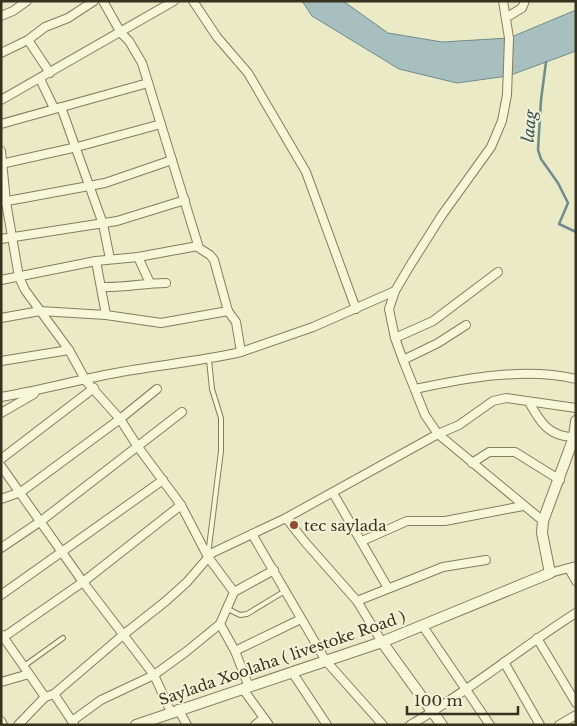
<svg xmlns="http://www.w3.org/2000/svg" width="577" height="726" viewBox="0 0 577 726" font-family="'Libre Baskerville',serif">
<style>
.water{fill:#a8bfbf;stroke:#6f8c8d}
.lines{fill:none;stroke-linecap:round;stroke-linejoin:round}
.stream{stroke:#6f8c8d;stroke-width:2.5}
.service-casing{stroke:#857d5d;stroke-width:6}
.minor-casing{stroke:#857d5d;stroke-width:10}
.tertiary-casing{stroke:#857d5d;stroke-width:12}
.service{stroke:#f6f6d9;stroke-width:4}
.minor{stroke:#f6f6d9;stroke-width:8}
.tertiary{stroke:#f6f6d9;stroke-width:10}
.poi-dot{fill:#904b32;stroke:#f3f2d6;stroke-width:2}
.labels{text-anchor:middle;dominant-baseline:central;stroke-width:4;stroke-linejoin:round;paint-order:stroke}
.poi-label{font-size:15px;fill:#373120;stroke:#f3f2d6;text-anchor:start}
.street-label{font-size:15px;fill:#373120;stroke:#f3f2d6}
.water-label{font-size:16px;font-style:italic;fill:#314e55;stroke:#f3f2d6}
</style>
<rect width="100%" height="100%" fill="#ebeac7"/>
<polygon class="water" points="302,1 343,1 388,33 442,42 509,38 576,10 576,51 508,76 457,83 399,69 312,16"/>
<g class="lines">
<polyline class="stream" points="546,62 541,100 538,150 541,159 558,183 568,203 559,224 576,232"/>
<g class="service-casing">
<g id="service">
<polyline points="208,555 221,451 221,418 212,389 209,360"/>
<polyline points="228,609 240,615 247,614 285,591"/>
<polyline points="24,666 63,638"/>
</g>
</g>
<g class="minor-casing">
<g id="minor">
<polyline points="193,1 217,37 248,73 306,172 356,309"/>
<polyline points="503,1 509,38 507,95 502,121 491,147 442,215 411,264 395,291 389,309 395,338 403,360 425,415 438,434 543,521"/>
<polyline points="1,16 13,11 27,1"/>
<polyline points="507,17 522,8 525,1"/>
<polyline points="28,40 50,73"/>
<polyline points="1,53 28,40 45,27 68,18 94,1"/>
<polyline points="40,79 54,108"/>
<polyline points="1,100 174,1"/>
<polyline points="61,107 103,224 110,259"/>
<polyline points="1,124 148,83"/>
<polyline points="1,151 6,202 19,277 25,290 69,350 86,381 120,419 138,447 181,505 208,557 234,592 220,624 187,651 154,675 101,700 72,721"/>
<polyline points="1,164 77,147 161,124"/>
<polyline points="2,202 105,183 172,160"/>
<polyline points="1,239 117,221 185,200"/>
<polyline points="138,257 150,283"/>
<polyline points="96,261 106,315"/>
<polyline points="1,280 96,261 138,257 198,246"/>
<path d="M102 287C124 288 144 283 166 283"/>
<polyline points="1,318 40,311 106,315 161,323 228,311"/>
<polyline points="395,338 433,321 498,272"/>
<polyline points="241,352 313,327 395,291"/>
<polyline points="403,360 438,343 466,325"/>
<polyline points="1,361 69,350"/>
<path d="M415 389C466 378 525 367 576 379"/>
<path d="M1 397C42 390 81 379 121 372 161 365 201 361 241 352L236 322 228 311 214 260 210 255 199 248 142 63 129 41 121 33 103 1"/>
<path d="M529 402C540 422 549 437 574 437"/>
<polyline points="1,413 34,394"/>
<polyline points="1,459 94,388"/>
<polyline points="472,463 489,452 515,452 560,480"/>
<polyline points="1,466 83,582 154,675 171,712"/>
<polyline points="333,493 388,588"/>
<polyline points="1,499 21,492 120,419 157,389"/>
<polyline points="286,518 305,542 357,601 443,567 486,560"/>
<polyline points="252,534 326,661 383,725"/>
<polyline points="362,541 407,521 445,521 523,506"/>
<polyline points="1,548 41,521 182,412"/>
<polyline points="569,569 576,581"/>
<polyline points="550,573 576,566"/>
<polyline points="234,592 274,570"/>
<polyline points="1,595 163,480"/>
<polyline points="357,601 382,642"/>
<polyline points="220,624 235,651 249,687"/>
<polyline points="422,625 490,725"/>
<polyline points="2,635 45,697"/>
<polyline points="537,638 576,703"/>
<polyline points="1,639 83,582 181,505"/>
<polyline points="235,651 301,619"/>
<polyline points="504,662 540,725"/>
<polyline points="292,672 327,725"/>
<polyline points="1,682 29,674"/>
<polyline points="243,689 269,725"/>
<polyline points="54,694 74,724"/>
<polyline points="178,709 187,725"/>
<polyline points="1,721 3,725"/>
<polyline points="18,725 45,697 54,694 123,635 166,601 187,582 212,553 286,518 438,434 459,425 493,401 506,398 576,408"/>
<polyline points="255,725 264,718"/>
<path d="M410 725C468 692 519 649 576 613"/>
<polyline points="559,725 576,715"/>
</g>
</g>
<g class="tertiary-casing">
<g id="tertiary">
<polyline points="382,642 442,725"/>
<polyline points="136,725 382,642 550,573 542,533 543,521 574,437 576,421"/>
</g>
</g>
<use href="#service" class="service"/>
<use href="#minor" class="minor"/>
<use href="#tertiary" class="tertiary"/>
</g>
<circle class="poi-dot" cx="294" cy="525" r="5"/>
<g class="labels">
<g class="poi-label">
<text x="304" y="525">tec saylada</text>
</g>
<g class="street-label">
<text transform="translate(282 658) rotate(-19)">Saylada Xoolaha ( livestoke Road )</text>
</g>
<g class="water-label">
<text transform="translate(529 126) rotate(-85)">laag</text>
</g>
</g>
<rect width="577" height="726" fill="none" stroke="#373120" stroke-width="5"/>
<path d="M407 706v8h111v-8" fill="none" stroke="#373120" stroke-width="2.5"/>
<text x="414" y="706" font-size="15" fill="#373120" stroke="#f3f2d6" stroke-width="4" paint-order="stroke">100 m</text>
</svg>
